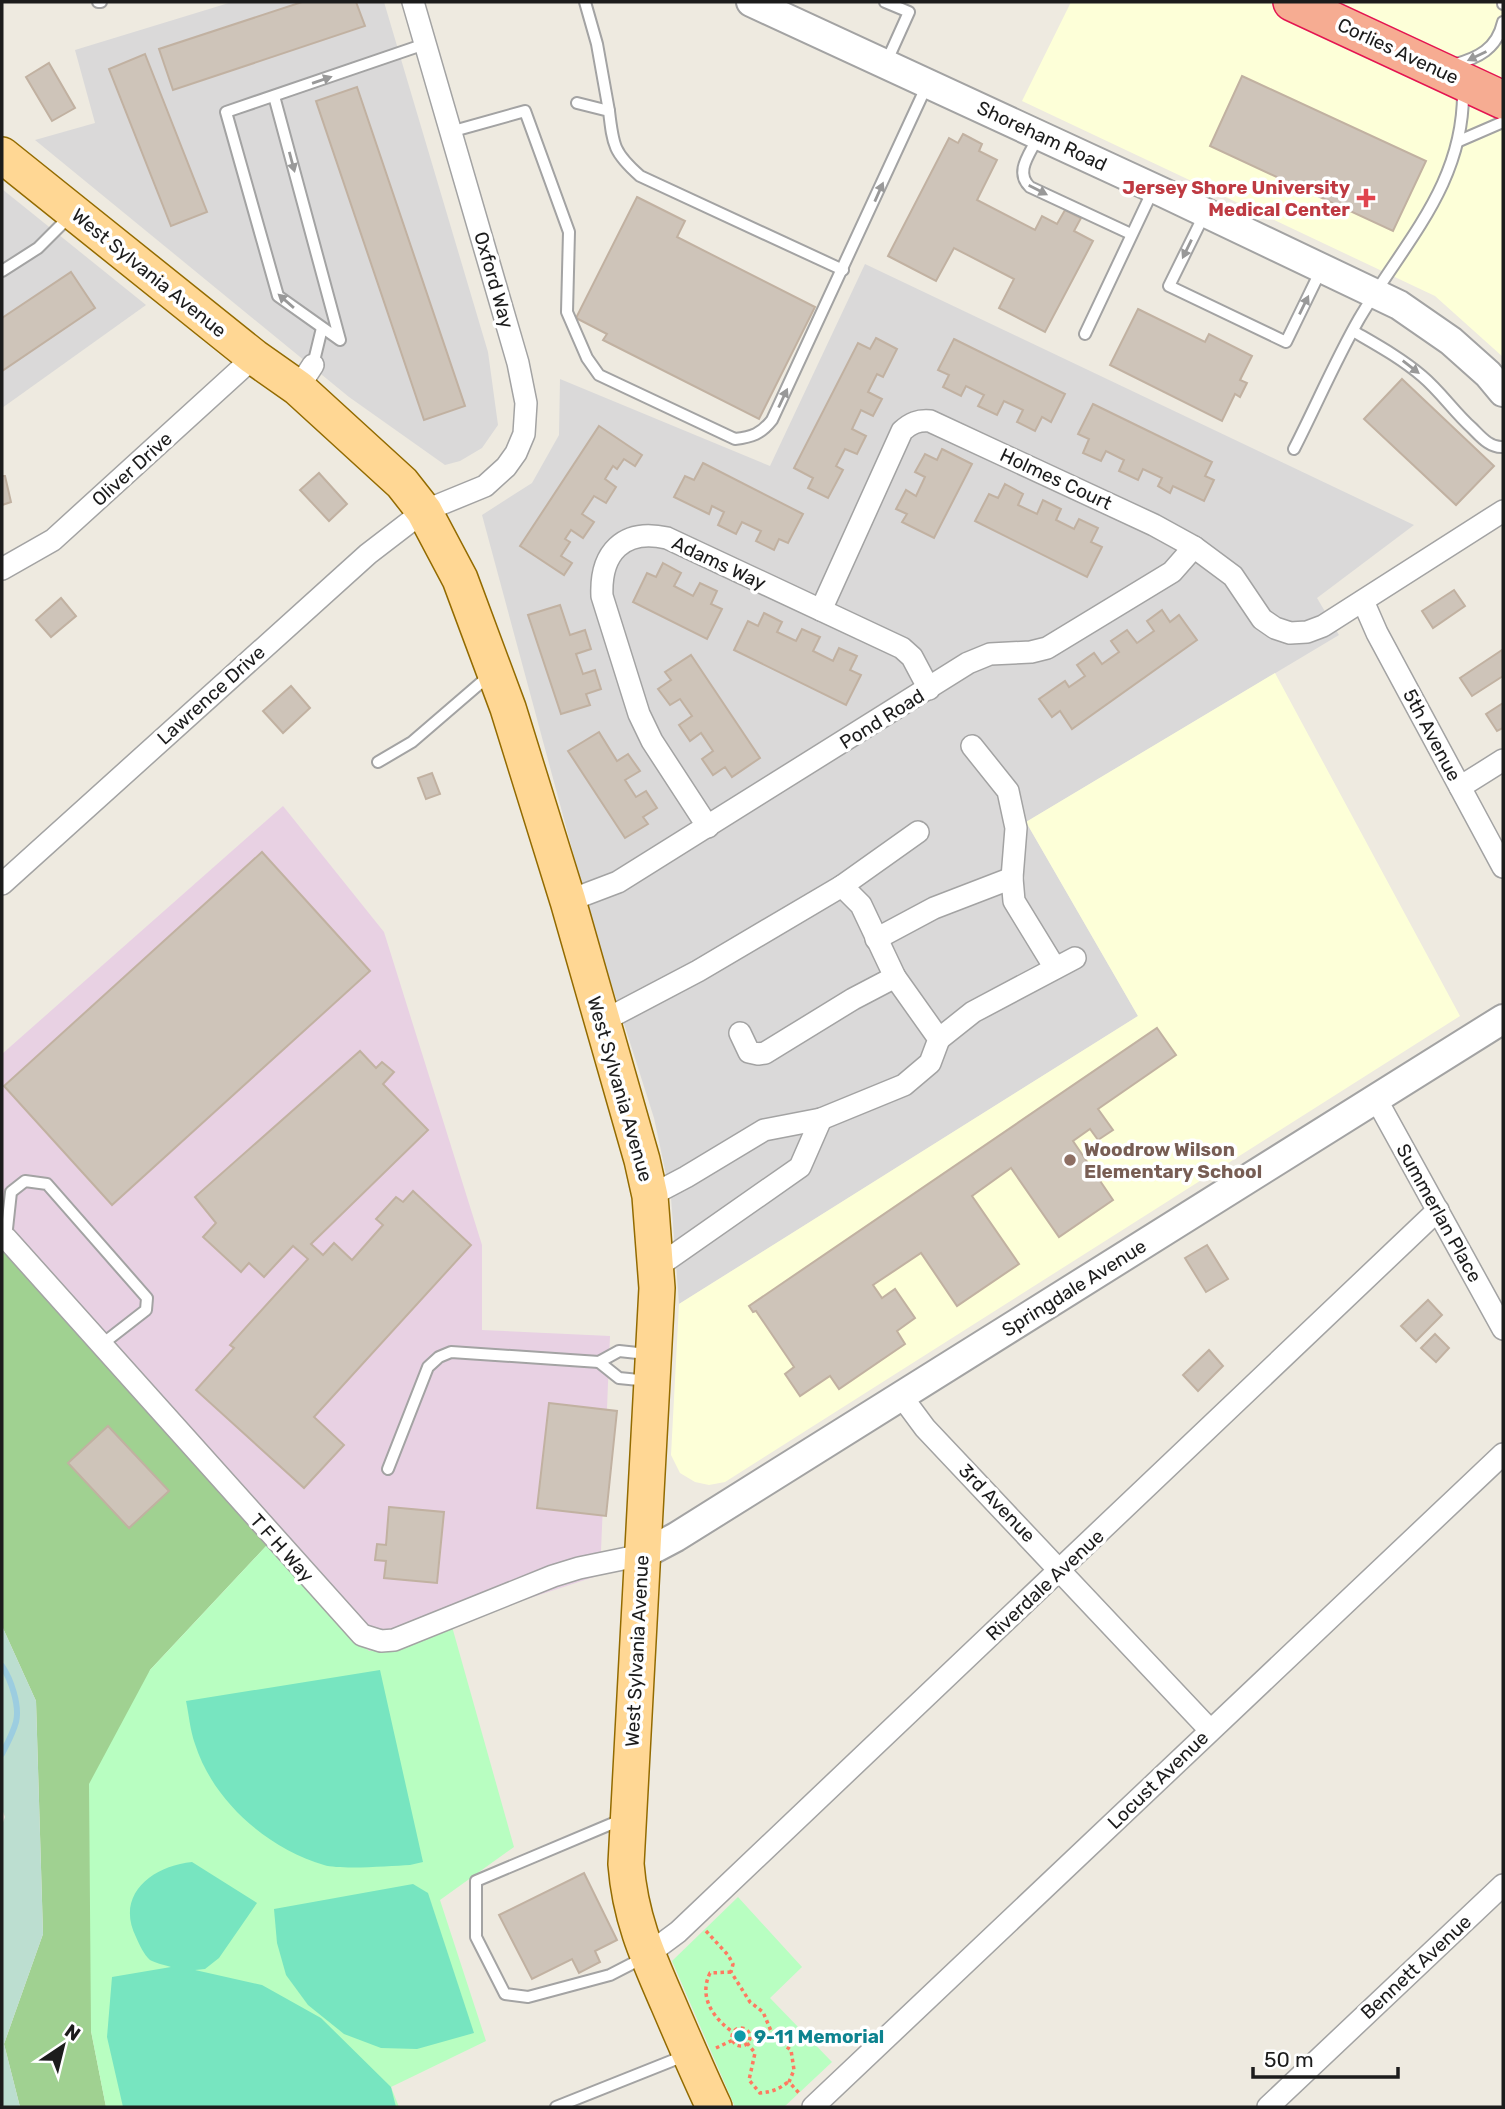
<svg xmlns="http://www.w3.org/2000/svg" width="1505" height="2109" viewBox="0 0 1505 2109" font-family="Rubik,sans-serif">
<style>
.residential{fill:#dad9d9}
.industrial{fill:#e8d1e3}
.education{fill:#fdffd8}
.forest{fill:#a0d191}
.wetland{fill:#bcded0}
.park{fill:#b8fec1}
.pitch{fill:#77e5c0}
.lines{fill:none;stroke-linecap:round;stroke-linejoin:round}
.stream{stroke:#9ccde0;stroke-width:6}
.building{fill:#cec4b9;stroke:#c1b1a1;stroke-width:2}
.service-casing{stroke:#a3a3a3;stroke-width:14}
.minor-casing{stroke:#a3a3a3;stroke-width:24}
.tertiary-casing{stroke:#a3a3a3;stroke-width:32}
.primary-casing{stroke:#936b00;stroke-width:38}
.trunk-casing{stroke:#e41551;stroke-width:40}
.path{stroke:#ff7960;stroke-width:3.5;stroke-dasharray:3.5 3.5;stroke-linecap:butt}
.service{stroke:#fff;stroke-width:10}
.minor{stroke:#fff;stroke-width:21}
.tertiary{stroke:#fff;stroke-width:28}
.primary{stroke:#ffd794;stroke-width:35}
.trunk{stroke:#f6ac92;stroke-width:37}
.oneway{fill:#999}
.health-dot{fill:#e0444e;stroke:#fff;stroke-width:2.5}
.education-dot{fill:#8d6e63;stroke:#fff;stroke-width:2.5}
.culture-dot{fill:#0f9aa8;stroke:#fff;stroke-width:2.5}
.labels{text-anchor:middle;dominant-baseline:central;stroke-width:7;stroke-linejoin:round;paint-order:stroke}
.street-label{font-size:19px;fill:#1c1c1c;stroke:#fff}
.health-label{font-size:19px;font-weight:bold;fill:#be3a42;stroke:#fff;text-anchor:end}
.education-label{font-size:19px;font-weight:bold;fill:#785e54;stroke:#fff;text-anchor:start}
.culture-label{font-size:19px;font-weight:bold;fill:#0d838f;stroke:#fff;text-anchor:start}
</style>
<rect width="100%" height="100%" fill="#eeeae0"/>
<g class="residential">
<polygon points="232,2 384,2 488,352 498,425 482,448 460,461 445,465 349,397 35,140 95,123 75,50"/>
<polygon points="2,189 146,305 2,408"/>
<polygon points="865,264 1414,525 1317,598 1339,635 1026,822 1138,1016 679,1304 671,1198 654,1118 592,923 482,515 532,483 559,435 560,379 770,466"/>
</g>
<polygon class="industrial" points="283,806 384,932 482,1245 482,1330 610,1336 600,1575 369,1651 268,1544 2,1247 2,1054"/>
<g class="education">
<polygon points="1071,2 1503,2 1503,357 1435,296 1022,101"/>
<polygon points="1275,673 1460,1016 725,1482 709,1485 695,1482 680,1473 671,1455 679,1304 1138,1016 1026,822"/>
</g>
<polygon class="forest" points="2,1247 268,1544 150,1670 91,2031 106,2107 20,2107 4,2044 43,1934 36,1701 2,1626"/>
<polygon class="wetland" points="2,1626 36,1701 43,1934 4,2044 20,2107 2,2107 2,1825 5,1817 2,1809"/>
<g class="park">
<polygon points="268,1544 369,1651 451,1623 514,1847 440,1900 486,2041 391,2087 399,2107 106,2107 91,2031 89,1784 150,1670"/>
<polygon points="738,1897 802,1967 770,1998 832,2062 784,2107 735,2107 672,1961"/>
</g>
<g class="pitch">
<path d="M380 1670 423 1862 410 1865C390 1866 341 1870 324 1865 267 1848 213 1801 195 1744 190 1730 189 1715 186 1701Z"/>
<path d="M192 1862 257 1903 219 1958 205 1969 195 1970 262 1985 321 2018 391 2087 396 2107H123L107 2037 112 1977 171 1967C165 1965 155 1963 150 1960 144 1955 139 1944 136 1937 115 1895 152 1866 192 1862Z"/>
<polygon points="413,1884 428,1893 474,2033 417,2049 381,2048 344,2034 308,2005 286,1975 277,1943 274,1909"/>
</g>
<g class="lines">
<path class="stream" d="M2 1666C11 1679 20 1706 16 1722 13 1733 7 1744 2 1754"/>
</g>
<g class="building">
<polygon points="302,2 356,2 365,26 173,90 159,49"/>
<polygon points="145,54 207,212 171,226 109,69"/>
<polygon points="49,63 75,108 52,121 26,77"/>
<polygon points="1242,76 1426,161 1393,231 1210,146"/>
<polygon points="357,87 465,406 424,420 316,101"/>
<polygon points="963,134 982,144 979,151 997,160 977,200 1035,230 1042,216 1057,224 1065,210 1081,218 1074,231 1093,241 1045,332 999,308 1014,279 954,248 936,281 888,256 949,138 958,143"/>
<polygon points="637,197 685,221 677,237 815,307 759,419 603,340 607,334 576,318"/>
<polygon points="71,272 95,308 2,371 2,318"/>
<polygon points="1138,309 1205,342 1209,334 1252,356 1240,380 1247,383 1240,397 1235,394 1222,421 1110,365"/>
<polygon points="876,338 897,349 883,377 877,374 868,392 882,399 873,416 861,410 852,429 866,436 857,454 845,449 836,466 843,470 828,498 808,488 813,478 794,468 858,343 870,349"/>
<polygon points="954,339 1065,394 1051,422 1042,417 1035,431 1017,422 1023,410 1004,401 997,415 978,406 984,395 966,386 961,396 943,387 949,375 938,370"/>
<polygon points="1402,379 1494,466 1456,505 1364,419"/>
<polygon points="1093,404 1212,462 1205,476 1214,480 1204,501 1173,486 1170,493 1158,486 1162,478 1143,469 1138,480 1119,471 1124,460 1106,451 1101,461 1083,453 1089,439 1078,434"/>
<polygon points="599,426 642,455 635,466 624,459 617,469 613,466 605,479 616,487 606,503 594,496 582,514 594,522 583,538 571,530 565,539 570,542 561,556 572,563 564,575 520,546"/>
<polygon points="942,449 972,464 934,538 902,522 907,514 896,509 906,490 916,496 925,477 915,472 925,454 937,460"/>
<polygon points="703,463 803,514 788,543 779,539 774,550 756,541 761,531 742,522 736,534 718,525 724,512 712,506 709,514 674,497 685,476 694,480"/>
<polygon points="319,473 347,504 329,521 300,490"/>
<polygon points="2,476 5,476 11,502 2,505"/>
<polygon points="1005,484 1023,494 1018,505 1037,514 1043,500 1061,509 1056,520 1074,529 1079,519 1098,528 1091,542 1102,547 1087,577 975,521 989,494 998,498"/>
<polygon points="663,563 681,573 674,586 693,596 700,583 717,591 711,604 722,609 707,639 633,602 647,573 656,577"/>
<polygon points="1454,590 1465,606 1433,628 1422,611"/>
<polygon points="61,598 76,616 51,637 36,620"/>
<polygon points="560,605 570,635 585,630 591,649 576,654 583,674 595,670 601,689 586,694 590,705 561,714 528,615"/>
<polygon points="1162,610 1170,622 1179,615 1197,640 1072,729 1060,711 1052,717 1039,699 1065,681 1069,687 1085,676 1077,665 1094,653 1102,664 1119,652 1111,641 1127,630 1137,643 1154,631 1147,621"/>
<polygon points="764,613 782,622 777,632 796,641 802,629 820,637 813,651 833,661 839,648 857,656 850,670 861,675 846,705 734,650 748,621 758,626"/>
<polygon points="1502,650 1503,676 1472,696 1460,678"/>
<polygon points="691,655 760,758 732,777 725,767 713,775 702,759 713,751 701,733 690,741 679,725 692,716 680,699 670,705 658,689 671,680 665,672"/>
<polygon points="291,686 310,708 283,733 263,711"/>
<polygon points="1503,703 1503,728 1497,731 1486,714"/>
<polygon points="599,732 617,761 628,754 640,771 625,780 636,797 646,791 657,808 643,817 648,824 625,838 568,751"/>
<polygon points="432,773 440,794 426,799 418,778"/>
<polygon points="262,852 370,971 112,1205 4,1086"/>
<polygon points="1157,1028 1176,1055 1098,1109 1113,1130 1098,1140 1090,1129 1073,1141 1113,1200 1059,1237 1011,1168 972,1196 1019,1264 957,1306 921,1253 873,1285 882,1298 895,1289 915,1318 897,1331 905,1344 839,1389 830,1376 800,1396 785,1374 794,1367 756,1311 753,1312 749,1306"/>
<polygon points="360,1051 376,1068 382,1062 394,1072 383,1084 428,1130 311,1244 323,1255 334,1243 352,1260 383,1225 376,1219 396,1197 403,1202 413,1191 471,1245 314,1417 344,1445 304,1488 196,1390 234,1348 230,1345 308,1259 293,1246 264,1277 249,1263 241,1272 203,1237 216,1223 195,1197"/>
<polygon points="1207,1245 1228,1279 1206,1292 1185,1258"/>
<polygon points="1428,1300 1442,1315 1416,1341 1401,1326"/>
<polygon points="1435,1334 1449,1348 1436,1362 1421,1348"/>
<polygon points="1209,1350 1223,1366 1198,1391 1183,1375"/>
<polygon points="549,1403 617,1411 606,1516 537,1508"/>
<polygon points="108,1426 169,1491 129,1528 68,1463"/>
<polygon points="389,1507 444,1512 437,1583 384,1578 386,1561 375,1560 377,1544 386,1545"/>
<polygon points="584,1873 617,1940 595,1951 600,1962 579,1973 572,1959 532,1979 499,1915"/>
</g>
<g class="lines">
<g class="service-casing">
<g id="service">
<polyline points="98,2 101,2"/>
<polyline points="585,2 597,44 609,111"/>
<polyline points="885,2 909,12 886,63"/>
<polyline points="1503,2 1503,4"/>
<path d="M1453 65C1478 58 1497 49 1503 22"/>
<polyline points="274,96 340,340 278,296 226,112 425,44"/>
<path d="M577 103 609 111C613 146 614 153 640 176L843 270"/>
<path d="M450 132 525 111 569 232 567 312 587 358 599 375 735 439C752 437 761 434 772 420L927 85"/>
<path d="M1038 137C1030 154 1014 172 1030 187L1131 234"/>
<polyline points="1459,141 1503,122"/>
<polyline points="1205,213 1169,286 1286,342 1321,270"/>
<polyline points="2,271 38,248 71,215"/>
<path d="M1353 331C1377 345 1401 358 1422 376 1441 392 1454 412 1472 428 1481 437 1490 448 1503 447"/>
<polyline points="1085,334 1153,190"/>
<polyline points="313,365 322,328"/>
<path d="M1294 449C1316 406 1335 361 1359 319 1404 242 1465 184 1463 89"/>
<polyline points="378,762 412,742 491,674"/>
<polyline points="6,1238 11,1192 25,1181 47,1184 147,1298 146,1310 101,1345"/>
<polyline points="647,1354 619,1351 599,1362 619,1378 649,1381"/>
<polyline points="388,1469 428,1367 439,1357 451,1352 599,1362"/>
<polyline points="623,1819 476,1881 476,1937 505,1994 528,1997 610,1975 643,1958"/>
<polyline points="556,2107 684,2056"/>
</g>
</g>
<g class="minor-casing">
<g id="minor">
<polyline points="298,388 313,365"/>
<polyline points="2,569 53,540 254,357"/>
<polyline points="1363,601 1377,633 1503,867"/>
<path d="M821 610 902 431C911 423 918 420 930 421L1154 525 1194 547 1233 576 1262 619 1275 628 1290 633 1307 632 1323 626 1503 511"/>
<polyline points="972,746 1008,791 1016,828 1012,878 1014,901 1055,968"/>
<polyline points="1460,787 1503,760"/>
<path d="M708 827 652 741 639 714 602 596C600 553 623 528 667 538L902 648 912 657 929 689"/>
<polyline points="2,884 368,554 424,511 485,486 506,467 516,453 524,434 526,403 518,363 413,2"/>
<polyline points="568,901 618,882 968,663 990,654 1031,652 1047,648 1172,572 1194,547"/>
<polyline points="876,939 934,908 1012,878"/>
<polyline points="601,1022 698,971 842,886 918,832"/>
<polyline points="740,1033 749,1052 758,1054 765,1053 853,999 895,977"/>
<polyline points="939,1039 973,1012 1075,958"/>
<polyline points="1375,1097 1503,1329"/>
<polyline points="650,1196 686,1177 764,1130 821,1119 904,1085 930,1063 939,1039 895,977 861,905 842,886"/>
<polyline points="6,1238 362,1635 381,1641 394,1640 553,1576 579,1568 642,1555"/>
<polyline points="657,1267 800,1167 821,1119"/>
<polyline points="902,1397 925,1428 1210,1730"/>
<polyline points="647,1955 678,1932 1438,1210"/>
<polyline points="813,2107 1503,1454"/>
<polyline points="1268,2107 1503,1885"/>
</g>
</g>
<g class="tertiary-casing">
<g id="tertiary">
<polyline points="751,2 1162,192 1399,305 1451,341 1488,374 1503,392"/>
<polyline points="642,1555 676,1537 1503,1019"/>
</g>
</g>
<g class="primary-casing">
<path id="primary" d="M2 155 254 357 298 388 402 483 424 511 460 579 508 708 568 901 642 1160 650 1196 657 1288 626 1864C630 1917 647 1955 668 2003 683 2038 698 2073 714 2107"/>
</g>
<g class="trunk-casing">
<polyline id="trunk" points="1292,2 1503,100"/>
</g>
<g class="path">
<polyline points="706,1931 728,1955 733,1964 731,1972 750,2002 763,2012 774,2038 791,2050 794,2070 789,2082 799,2093"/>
<path d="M731 1972 710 1973C698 1998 714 2019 734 2033"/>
<circle cx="741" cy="2037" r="9"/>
<path d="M747 2043 755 2053 749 2080 760 2093C772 2092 779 2089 788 2082"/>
<polyline points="716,2048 733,2040"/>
</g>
<use href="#service" class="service"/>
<use href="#minor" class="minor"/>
<use href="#tertiary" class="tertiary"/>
<use href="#primary" class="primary"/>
<use href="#trunk" class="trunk"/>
</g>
<defs><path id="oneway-solid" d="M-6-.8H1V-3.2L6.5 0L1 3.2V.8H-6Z" transform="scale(1.75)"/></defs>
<g class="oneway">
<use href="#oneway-solid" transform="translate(1477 56) rotate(154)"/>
<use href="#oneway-solid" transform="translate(322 80) rotate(-19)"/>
<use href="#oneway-solid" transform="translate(292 162) rotate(75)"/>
<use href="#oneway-solid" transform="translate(1038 190) rotate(27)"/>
<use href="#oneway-solid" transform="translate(879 192) rotate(-66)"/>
<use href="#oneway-solid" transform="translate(1187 249) rotate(116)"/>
<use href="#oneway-solid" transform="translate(286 301) rotate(-139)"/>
<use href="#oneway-solid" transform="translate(1304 305) rotate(-64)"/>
<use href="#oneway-solid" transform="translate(1411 367) rotate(38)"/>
<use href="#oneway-solid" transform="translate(783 398) rotate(-65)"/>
</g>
<path class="health-dot" d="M1362.5 187.5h7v7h7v7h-7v7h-7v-7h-7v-7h7z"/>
<circle class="education-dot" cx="1070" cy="1160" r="7"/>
<circle class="culture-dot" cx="740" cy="2036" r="7"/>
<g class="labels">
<g class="street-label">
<text transform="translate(1398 51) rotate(25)">Corlies Avenue</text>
<text transform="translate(1042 136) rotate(25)">Shoreham Road</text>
<text transform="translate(149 273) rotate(39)">West Sylvania Avenue</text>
<text transform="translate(494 280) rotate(74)">Oxford Way</text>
<text transform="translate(132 469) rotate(-42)">Oliver Drive</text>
<text transform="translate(1056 479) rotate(25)">Holmes Court</text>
<text transform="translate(719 563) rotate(25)">Adams Way</text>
<text transform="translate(211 695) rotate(-42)">Lawrence Drive</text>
<text transform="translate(882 719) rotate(-32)">Pond Road</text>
<text transform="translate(1432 735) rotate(62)">5th Avenue</text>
<text transform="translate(620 1089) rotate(74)">West Sylvania Avenue</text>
<text transform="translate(1439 1213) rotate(61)">Summerlan Place</text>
<text transform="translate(1074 1288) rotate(-32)">Springdale Avenue</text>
<text transform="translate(997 1503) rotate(46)">3rd Avenue</text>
<text transform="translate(282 1548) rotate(48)">T F H Way</text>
<text transform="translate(1045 1585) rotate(-43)">Riverdale Avenue</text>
<text transform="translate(637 1651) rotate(-87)">West Sylvania Avenue</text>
<text transform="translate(1158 1780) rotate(-44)">Locust Avenue</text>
<text transform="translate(1416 1967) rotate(-43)">Bennett Avenue</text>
</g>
<g class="health-label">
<text x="1350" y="187">Jersey Shore University<tspan x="1350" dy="22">Medical Center</tspan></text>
</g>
<g class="education-label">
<text x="1084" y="1149">Woodrow Wilson<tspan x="1084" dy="22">Elementary School</tspan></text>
</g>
<g class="culture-label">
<text x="754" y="2036">9-11 Memorial</text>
</g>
</g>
<rect width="1505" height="2109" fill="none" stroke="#1c1c1c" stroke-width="7"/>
<g transform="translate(63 2046) rotate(35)" stroke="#ffffff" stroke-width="5" paint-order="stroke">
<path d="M0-5L12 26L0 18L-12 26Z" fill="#1c1c1c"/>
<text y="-10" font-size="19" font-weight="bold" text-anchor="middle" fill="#1c1c1c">N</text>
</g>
<path d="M1253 2067v10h145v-10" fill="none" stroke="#1c1c1c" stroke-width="3.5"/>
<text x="1264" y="2067" font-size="21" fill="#1c1c1c" stroke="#ffffff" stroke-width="5" paint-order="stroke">50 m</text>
</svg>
